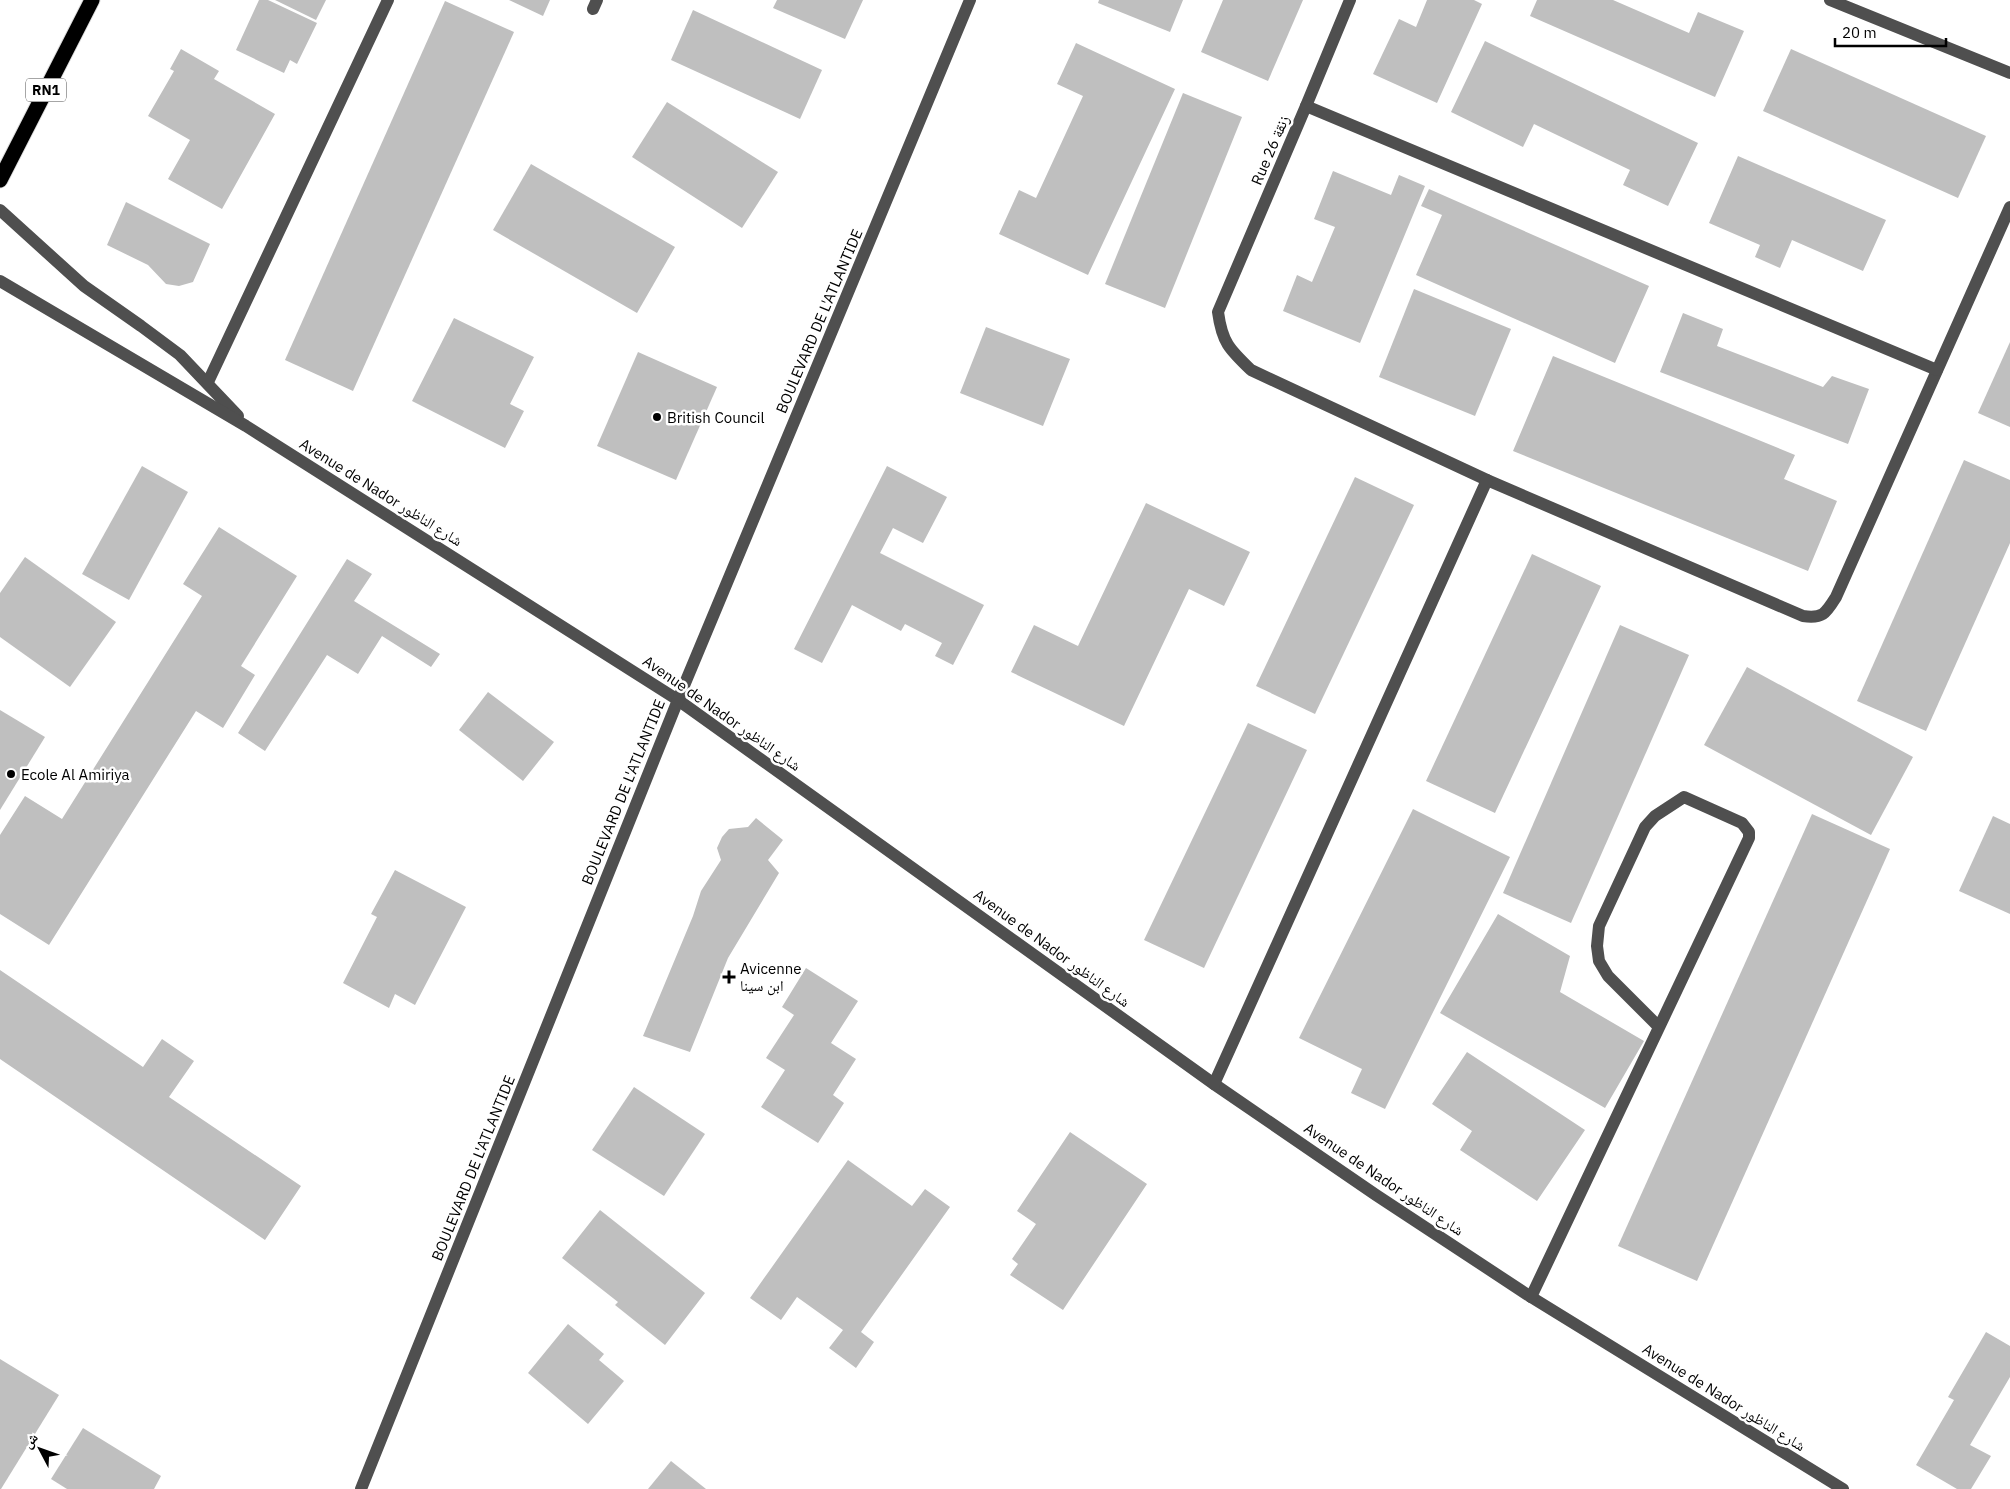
<svg xmlns="http://www.w3.org/2000/svg" width="2010" height="1489" viewBox="0 0 2010 1489" font-family="'IBM Plex Sans','Noto Naskh Arabic',sans-serif">
<style>
.building{fill:#bfbfbf}
.lines{fill:none;stroke-linecap:round;stroke-linejoin:round}
.highway-casing{stroke:#dbdbdb;stroke-width:17}
.minor{stroke:#4f4f4f;stroke-width:12}
.highway{stroke:#000;stroke-width:15}
.poi-dot{fill:#000;stroke:#fff;stroke-width:2}
.labels{text-anchor:middle;dominant-baseline:central;stroke-width:5;stroke-linejoin:round;paint-order:stroke}
.shield{fill:#fff;stroke:#4c4c4c;stroke-width:1}
.shield-label{font-size:14px;font-weight:bold;fill:#000}
.street-label{font-size:15px;fill:#000;stroke:#fff}
.poi-label{font-size:15px;fill:#000;stroke:#fff;text-anchor:start}
</style>
<rect width="100%" height="100%" fill="#fff"/>
<g class="building">
<polygon points="259,0 268,0 317,23 297,64 290,60 284,73 236,50"/>
<polygon points="275,0 326,0 316,20"/>
<polygon points="509,0 550,0 543,16"/>
<polygon points="777,0 863,0 845,39 773,8"/>
<polygon points="1099,0 1183,0 1170,32 1098,3"/>
<polygon points="1223,0 1303,0 1268,81 1201,52"/>
<polygon points="1427,0 1474,0 1482,4 1437,103 1373,74 1399,19 1416,27"/>
<polygon points="1537,0 1613,0 1689,33 1698,12 1744,31 1715,97 1530,16"/>
<polygon points="445,1 514,32 353,391 285,360"/>
<polygon points="693,10 822,70 800,119 671,60"/>
<polygon points="1485,41 1698,143 1668,206 1623,185 1630,170 1534,124 1523,147 1451,112"/>
<polygon points="1076,43 1175,89 1088,275 999,234 1019,190 1036,198 1083,96 1057,84"/>
<polygon points="181,49 219,71 214,79 275,114 222,209 168,179 190,140 148,116 174,71 170,69"/>
<polygon points="1791,49 1986,136 1958,198 1763,111"/>
<polygon points="1183,93 1242,117 1165,308 1105,284"/>
<polygon points="667,102 778,172 742,228 632,157"/>
<polygon points="1738,156 1886,220 1863,271 1792,240 1780,268 1755,257 1760,245 1709,223"/>
<polygon points="531,164 675,247 637,313 493,230"/>
<polygon points="1333,171 1391,195 1399,175 1425,186 1360,343 1283,311 1297,275 1312,282 1335,227 1314,219"/>
<polygon points="1429,189 1649,286 1615,363 1416,275 1442,215 1421,206"/>
<polygon points="126,202 210,244 193,282 179,286 166,284 148,265 107,245"/>
<polygon points="1414,289 1511,329 1475,416 1379,377"/>
<polygon points="1683,313 1723,329 1717,346 1823,387 1832,376 1869,389 1848,444 1660,372"/>
<polygon points="454,318 534,357 510,404 524,411 505,448 412,401"/>
<polygon points="986,327 1070,359 1043,426 960,393"/>
<polygon points="2010,342 2010,427 1978,413"/>
<polygon points="638,352 717,387 676,480 597,446"/>
<polygon points="1553,356 1795,455 1784,479 1837,501 1808,571 1513,451"/>
<polygon points="1964,460 2010,480 2010,543 1926,731 1857,701"/>
<polygon points="142,466 188,492 129,600 82,574"/>
<polygon points="887,466 947,497 923,543 893,528 880,553 984,605 953,665 935,656 942,643 905,624 901,631 852,605 822,663 794,649"/>
<polygon points="1355,477 1414,505 1315,714 1256,686"/>
<polygon points="1146,503 1250,552 1224,606 1189,589 1124,726 1011,672 1034,625 1078,646"/>
<polygon points="219,527 297,576 241,666 255,675 223,728 196,711 49,945 0,914 0,835 25,796 62,819 202,596 183,584"/>
<polygon points="1532,554 1601,586 1495,813 1426,781"/>
<polygon points="25,557 116,622 70,687 0,637 0,593"/>
<polygon points="347,559 372,574 354,601 440,654 431,667 382,636 358,674 327,655 265,751 238,733"/>
<polygon points="1620,625 1689,655 1571,923 1503,893"/>
<polygon points="1747,667 1913,757 1871,835 1704,745"/>
<polygon points="488,692 554,742 523,781 459,730"/>
<polygon points="0,710 45,737 0,810"/>
<polygon points="1248,723 1307,750 1204,968 1144,940"/>
<polygon points="1413,809 1510,857 1385,1109 1351,1093 1362,1069 1299,1038"/>
<polygon points="1812,814 1890,849 1697,1281 1618,1246"/>
<polygon points="1993,816 2010,824 2010,914 1959,891"/>
<polygon points="756,818 783,840 768,860 779,873 728,958 690,1052 643,1036 693,916 701,891 721,860 717,848 722,837 729,829 748,827"/>
<polygon points="395,870 466,907 415,1005 395,994 389,1008 343,983 377,917 371,914"/>
<polygon points="1498,914 1570,956 1560,992 1644,1041 1605,1108 1440,1013"/>
<polygon points="806,968 858,1001 831,1043 856,1059 833,1095 844,1103 818,1143 761,1107 785,1070 766,1058 794,1015 782,1007"/>
<polygon points="0,970 143,1067 162,1039 194,1061 169,1097 301,1186 265,1240 0,1059"/>
<polygon points="1467,1052 1585,1130 1537,1201 1460,1150 1472,1131 1432,1104"/>
<polygon points="634,1087 705,1134 664,1196 592,1150"/>
<polygon points="1070,1132 1147,1184 1063,1310 1010,1275 1018,1264 1012,1259 1036,1224 1017,1211"/>
<polygon points="848,1160 912,1206 925,1189 950,1207 861,1332 874,1342 856,1368 829,1348 843,1330 797,1297 781,1320 750,1298"/>
<polygon points="600,1210 705,1293 665,1345 615,1305 618,1302 562,1258"/>
<polygon points="568,1324 604,1354 599,1360 624,1381 588,1424 528,1373"/>
<polygon points="1986,1332 2010,1346 2010,1377 1970,1445 1991,1456 1971,1489 1957,1489 1916,1465 1954,1400 1948,1397"/>
<polygon points="0,1359 59,1395 1,1489 0,1489"/>
<polygon points="83,1428 161,1476 154,1489 67,1489 51,1479"/>
<polygon points="671,1461 706,1489 648,1489"/>
</g>
<g class="lines">
<g class="highway-casing">
<polyline id="highway" points="0,180 92,0"/>
</g>
<g class="minor">
<path d="M1350 0 1306 106 1218 312C1222 342 1229 349 1251 370L1487 480 1803 616C1823 619 1826 613 1836 597L2010 207"/>
<polyline points="1830,0 2010,73"/>
<polyline points="593,9 597,0"/>
<polyline points="1306,106 1937,370"/>
<polyline points="0,210 84,286 141,326 180,355 238,416"/>
<polyline points="0,281 246,426 678,700 1214,1084 1376,1195 1531,1297 1843,1489"/>
<polyline points="208,382 388,0"/>
<polyline points="1214,1084 1487,480"/>
<polyline points="1531,1297 1749,838 1749,832 1742,823 1684,797 1655,816 1645,827 1599,926 1597,946 1599,961 1608,976 1659,1027"/>
<polyline points="361,1489 678,700 970,0"/>
</g>
<use href="#highway" class="highway"/>
</g>
<g class="poi-dot">
<circle cx="657" cy="417" r="5"/>
<circle cx="11" cy="774" r="5"/>
<path d="M726.5 969.5h5v5h5v5h-5v5h-5v-5h-5v-5h5z"/>
</g>
<g class="labels">
<rect class="shield" x="26" y="78.5" width="40" height="23" rx="4"/>
<g class="shield-label">
<text x="46" y="90">RN1</text>
</g>
<g class="street-label">
<text transform="translate(1270 150) rotate(-67)">Rue 26 زنقة</text>
<text transform="translate(819 321) rotate(-67)">BOULEVARD DE L'ATLANTIDE</text>
<text transform="translate(381 492) rotate(32)">Avenue de Nador شارع الناظور</text>
<text transform="translate(722 713) rotate(35)">Avenue de Nador شارع الناظور</text>
<text transform="translate(623 792) rotate(-68)">BOULEVARD DE L'ATLANTIDE</text>
<text transform="translate(1052 948) rotate(36)">Avenue de Nador شارع الناظور</text>
<text transform="translate(473 1168) rotate(-68)">BOULEVARD DE L'ATLANTIDE</text>
<text transform="translate(1384 1179) rotate(34)">Avenue de Nador شارع الناظور</text>
<text transform="translate(1724 1397) rotate(32)">Avenue de Nador شارع الناظور</text>
</g>
<g class="poi-label">
<text x="667" y="417">British Council</text>
<text x="21" y="774">Ecole Al Amiriya</text>
<text x="740" y="968">Avicenne<tspan x="740" dy="17">ابن سينا</tspan></text>
</g>
</g>
<g transform="translate(40 1449) rotate(311)" stroke="#ffffff" stroke-width="4" paint-order="stroke">
<path d="M0-4L9 19L0 12L-9 19Z" fill="#000000"/>
<text y="-8" font-size="14" font-weight="bold" text-anchor="middle" fill="#000000">ش</text>
</g>
<path d="M1835 38v8h111v-8" fill="none" stroke="#000000" stroke-width="2.5"/>
<text x="1842" y="38" font-size="15" fill="#000000" stroke="#ffffff" stroke-width="4" paint-order="stroke">20 m</text>
</svg>
